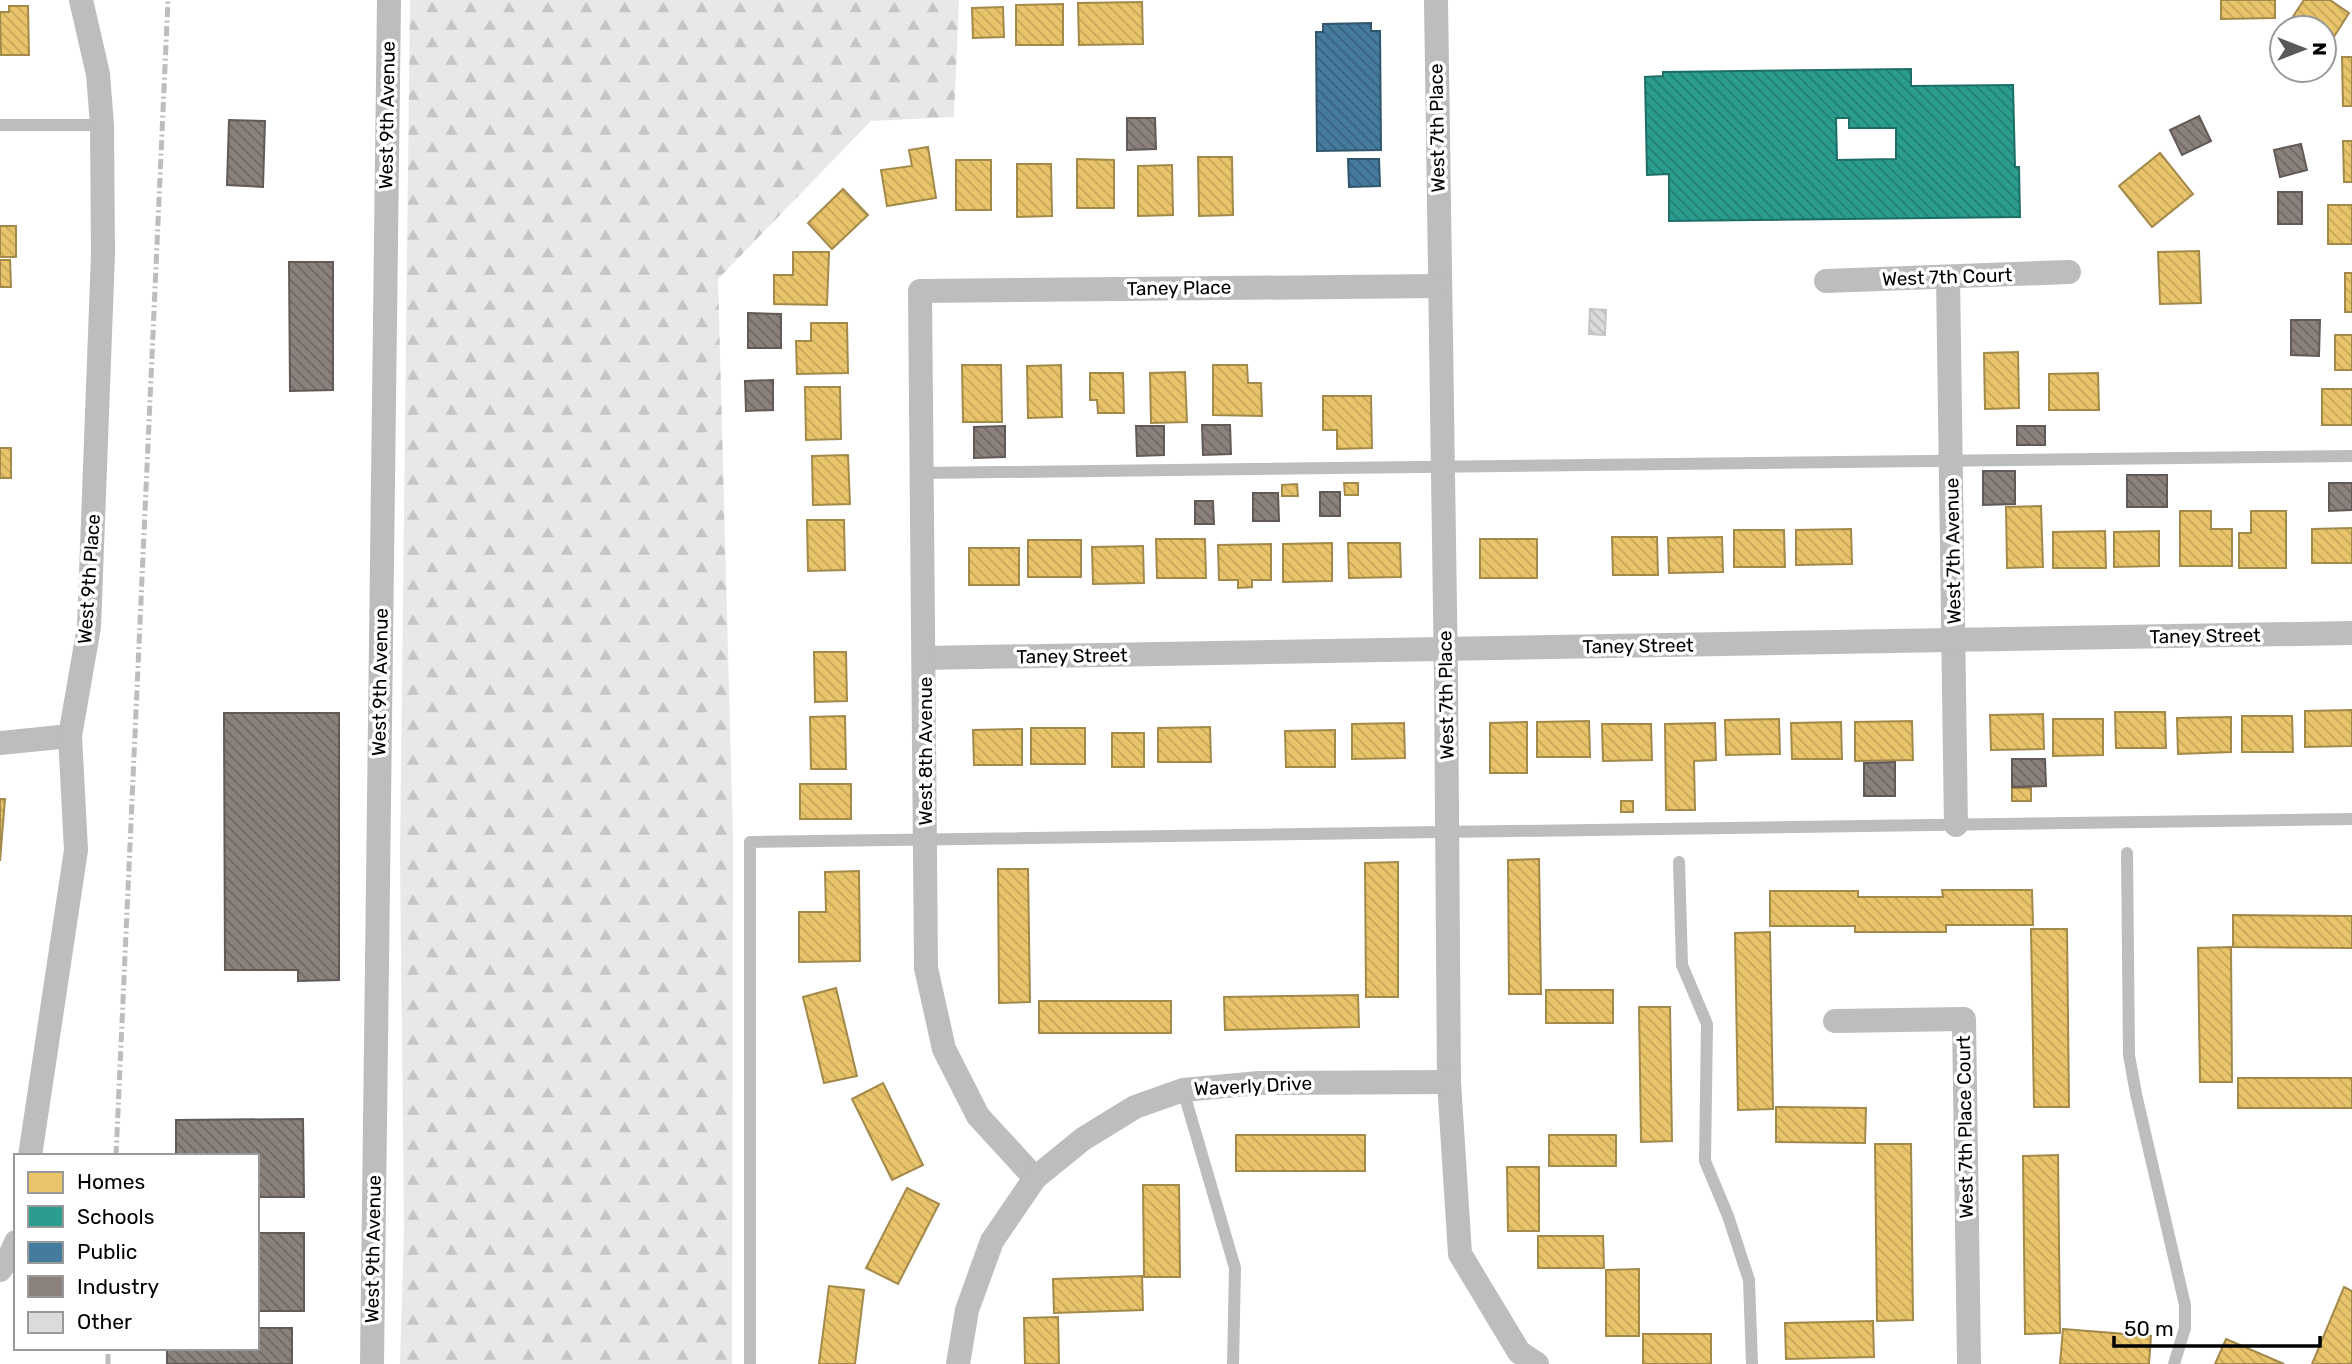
<svg xmlns="http://www.w3.org/2000/svg" width="2352" height="1364" viewBox="0 0 2352 1364" font-family="Rubik,sans-serif">
<style>
.forest{fill:url(#forest-firs)}
.homes{fill:url(#homes-back-hatch);stroke:#a3894a;stroke-width:2}
.schools{fill:url(#schools-back-hatch);stroke:#1d6e64;stroke-width:2;fill-rule:evenodd}
.public{fill:url(#public-back-hatch);stroke:#30566e;stroke-width:2}
.industry{fill:url(#industry-back-hatch);stroke:#615a57;stroke-width:2}
.building{fill:url(#building-back-hatch);stroke:#c3c3c3;stroke-width:2}
.lines{fill:none;stroke-linecap:round;stroke-linejoin:round}
.lane{stroke:#bdbdbd;stroke-width:12}
.street{stroke:#bdbdbd;stroke-width:24}
.rail{stroke:#bdbdbd;stroke-width:5;stroke-dasharray:10 3.5 2 3.5;stroke-linecap:butt}
.labels{text-anchor:middle;dominant-baseline:central;stroke-width:7;stroke-linejoin:round;paint-order:stroke}
.street-label{font-size:19px;fill:#000;stroke:#fff}
</style>
<defs>
<pattern id="forest-firs" width="22" height="20" patternUnits="userSpaceOnUse" patternTransform="scale(1.75)"><rect width="22" height="20" fill="#e8e8e8"/><path d="M5 1l3.5 6h-7zM16 11l3.5 6h-7z" fill="#c5c5c5"/></pattern>
<pattern id="homes-back-hatch" width="6" height="6" patternUnits="userSpaceOnUse" patternTransform="scale(1.75)"><rect width="6" height="6" fill="#e9c46a"/><path d="M-1 5l2 2M0 0l6 6M5-1l2 2" fill="none" stroke="#c6a75a"/></pattern>
<pattern id="schools-back-hatch" width="6" height="6" patternUnits="userSpaceOnUse" patternTransform="scale(1.75)"><rect width="6" height="6" fill="#2a9d8f"/><path d="M-1 5l2 2M0 0l6 6M5-1l2 2" fill="none" stroke="#227e72"/></pattern>
<pattern id="public-back-hatch" width="6" height="6" patternUnits="userSpaceOnUse" patternTransform="scale(1.75)"><rect width="6" height="6" fill="#457b9d"/><path d="M-1 5l2 2M0 0l6 6M5-1l2 2" fill="none" stroke="#37627e"/></pattern>
<pattern id="industry-back-hatch" width="6" height="6" patternUnits="userSpaceOnUse" patternTransform="scale(1.75)"><rect width="6" height="6" fill="#8a817c"/><path d="M-1 5l2 2M0 0l6 6M5-1l2 2" fill="none" stroke="#6e6763"/></pattern>
<pattern id="building-back-hatch" width="6" height="6" patternUnits="userSpaceOnUse" patternTransform="scale(1.75)"><rect width="6" height="6" fill="#dbdbdb"/><path d="M-1 5l2 2M0 0l6 6M5-1l2 2" fill="none" stroke="#bababa"/></pattern>
</defs>
<rect width="100%" height="100%" fill="#fff"/>
<polygon class="forest" points="410,0 959,0 954,117 871,121 718,279 733,837 732,1364 400,1364 404,1230 400,857"/>
<g class="homes">
<polygon points="2221,0 2275,0 2275,18 2221,19"/>
<polygon points="2304,0 2330,0 2349,13 2330,43 2324,40 2324,28 2307,28 2292,18"/>
<polygon points="1142,2 1143,44 1079,45 1078,3"/>
<polygon points="1063,4 1063,45 1016,45 1016,5"/>
<polygon points="9,6 28,6 29,55 1,55 0,12 9,12"/>
<polygon points="1003,7 1004,37 973,38 972,8"/>
<polygon points="2342,57 2352,57 2352,106 2343,106"/>
<polygon points="2343,141 2352,141 2352,182 2344,182"/>
<polygon points="928,147 936,198 887,206 881,170 912,166 909,150"/>
<polygon points="2160,153 2193,194 2152,227 2119,186"/>
<polygon points="1198,157 1232,157 1233,215 1199,216"/>
<polygon points="1077,159 1114,160 1114,208 1077,208"/>
<rect x="956" y="160" width="35" height="50"/>
<polygon points="1017,164 1051,164 1052,216 1017,217"/>
<polygon points="1172,165 1173,215 1138,216 1138,166"/>
<polygon points="843,189 868,215 832,249 808,223"/>
<rect x="2328" y="205" width="24" height="39"/>
<rect x="0" y="226" width="16" height="31"/>
<polygon points="2199,251 2201,303 2160,304 2158,252"/>
<polygon points="793,252 829,252 827,305 774,304 774,275 793,275"/>
<polygon points="0,260 10,260 11,287 0,287"/>
<rect x="2345" y="273" width="7" height="39"/>
<polygon points="811,323 847,323 848,373 797,374 796,341 811,341"/>
<rect x="2335" y="335" width="17" height="35"/>
<polygon points="2018,352 2019,408 1985,409 1984,353"/>
<polygon points="962,365 1001,365 1002,422 963,422"/>
<polygon points="1061,365 1062,417 1028,418 1027,366"/>
<polygon points="1213,365 1247,365 1248,383 1261,383 1262,416 1213,415"/>
<polygon points="1185,372 1187,422 1151,423 1150,373"/>
<polygon points="1090,373 1123,373 1124,413 1098,413 1097,400 1090,400"/>
<polygon points="2098,373 2099,410 2049,410 2049,374"/>
<polygon points="805,387 840,387 841,439 806,440"/>
<rect x="2322" y="389" width="30" height="36"/>
<polygon points="1323,396 1371,396 1372,448 1337,449 1337,430 1323,430"/>
<rect x="0" y="448" width="11" height="30"/>
<polygon points="848,455 850,504 813,505 812,456"/>
<polygon points="1344,483 1358,483 1358,495 1345,495"/>
<polygon points="1297,484 1298,496 1282,496 1282,485"/>
<polygon points="2041,506 2043,567 2007,568 2006,507"/>
<polygon points="2180,511 2211,511 2211,529 2232,529 2232,566 2180,566"/>
<polygon points="2251,511 2286,511 2286,568 2239,568 2239,533 2251,533"/>
<polygon points="807,520 844,520 845,570 808,571"/>
<polygon points="2352,528 2352,563 2312,563 2312,529"/>
<polygon points="1851,529 1852,564 1796,565 1796,530"/>
<polygon points="1734,530 1784,530 1785,567 1734,567"/>
<polygon points="2105,531 2106,568 2053,568 2053,532"/>
<polygon points="2159,531 2159,566 2114,567 2114,532"/>
<polygon points="1612,537 1657,537 1658,575 1613,575"/>
<polygon points="1722,537 1723,572 1669,573 1668,538"/>
<polygon points="1156,539 1205,539 1206,578 1157,578"/>
<rect x="1480" y="539" width="57" height="39"/>
<rect x="1028" y="540" width="53" height="37"/>
<polygon points="1332,543 1332,581 1283,582 1283,544"/>
<polygon points="1348,543 1400,543 1401,577 1349,578"/>
<polygon points="1271,544 1271,580 1252,580 1252,587 1238,588 1238,580 1219,580 1218,545"/>
<polygon points="1143,546 1144,583 1093,584 1092,547"/>
<rect x="969" y="548" width="50" height="37"/>
<polygon points="814,652 846,652 847,701 815,702"/>
<polygon points="2352,710 2352,746 2305,747 2305,711"/>
<polygon points="2115,712 2165,712 2166,748 2116,748"/>
<polygon points="2043,714 2044,749 1991,750 1990,715"/>
<polygon points="845,716 846,769 811,769 810,717"/>
<polygon points="2242,716 2292,716 2293,752 2242,752"/>
<polygon points="2231,717 2231,752 2178,754 2177,718"/>
<polygon points="1779,719 1780,754 1726,755 1725,720"/>
<polygon points="2053,719 2103,719 2103,755 2053,756"/>
<polygon points="1589,721 1590,757 1537,757 1537,722"/>
<polygon points="1912,721 1913,760 1855,761 1855,722"/>
<polygon points="1527,722 1527,773 1490,773 1490,723"/>
<polygon points="1841,722 1842,759 1792,759 1791,723"/>
<polygon points="1404,723 1405,758 1352,759 1352,724"/>
<polygon points="1715,723 1716,760 1694,761 1695,810 1666,810 1665,724"/>
<polygon points="1602,724 1651,724 1652,760 1603,761"/>
<polygon points="1210,727 1211,762 1158,762 1158,728"/>
<rect x="1031" y="728" width="54" height="36"/>
<polygon points="1022,729 1022,765 974,765 973,730"/>
<polygon points="1335,730 1335,767 1286,767 1285,731"/>
<rect x="1112" y="733" width="32" height="34"/>
<rect x="800" y="784" width="51" height="35"/>
<rect x="2012" y="788" width="19" height="13"/>
<polygon points="0,799 5,799 0,861"/>
<rect x="1621" y="801" width="12" height="11"/>
<polygon points="1539,859 1541,994 1509,994 1508,860"/>
<polygon points="1398,862 1398,997 1366,997 1365,863"/>
<polygon points="998,869 1028,869 1030,1002 999,1003"/>
<polygon points="859,871 860,961 799,962 799,912 826,912 825,872"/>
<polygon points="1942,890 2032,890 2033,925 1946,925 1946,932 1855,932 1855,926 1770,926 1770,891 1858,891 1858,897 1943,897"/>
<polygon points="2233,915 2352,916 2352,948 2233,947"/>
<polygon points="2031,929 2067,929 2069,1107 2034,1107"/>
<polygon points="1770,932 1773,1109 1738,1110 1735,933"/>
<polygon points="2231,947 2232,1082 2200,1082 2198,948"/>
<polygon points="836,988 857,1076 824,1083 803,997"/>
<rect x="1546" y="990" width="67" height="33"/>
<polygon points="1358,995 1359,1027 1225,1030 1224,997"/>
<rect x="1039" y="1001" width="132" height="32"/>
<polygon points="1639,1007 1670,1007 1672,1141 1641,1142"/>
<rect x="2238" y="1078" width="114" height="30"/>
<polygon points="883,1083 923,1165 892,1180 852,1099"/>
<polygon points="1776,1107 1866,1108 1865,1143 1776,1142"/>
<rect x="1236" y="1135" width="129" height="36"/>
<rect x="1549" y="1135" width="67" height="31"/>
<polygon points="1875,1144 1911,1144 1913,1320 1877,1321"/>
<polygon points="2058,1155 2060,1333 2025,1334 2023,1156"/>
<polygon points="1507,1167 1539,1167 1539,1231 1508,1231"/>
<polygon points="1143,1185 1179,1185 1180,1277 1144,1277"/>
<polygon points="907,1188 939,1204 898,1284 866,1268"/>
<polygon points="1538,1236 1603,1236 1604,1268 1538,1268"/>
<polygon points="1639,1269 1639,1336 1606,1336 1606,1270"/>
<polygon points="1142,1276 1143,1310 1054,1313 1053,1279"/>
<polygon points="829,1286 864,1290 855,1364 819,1364"/>
<polygon points="2344,1287 2352,1291 2352,1361 2351,1364 2312,1364"/>
<polygon points="1058,1317 1059,1364 1025,1364 1024,1318"/>
<polygon points="1873,1321 1874,1357 1786,1359 1785,1323"/>
<polygon points="2063,1329 2151,1336 2149,1364 2060,1364"/>
<rect x="1643" y="1334" width="68" height="30"/>
<polygon points="2226,1339 2284,1364 2215,1364"/>
</g>
<path class="schools" d="M1911 69V86L2013 85 2015 167H2019L2020 217 1669 221V174L1647 175 1645 77 1663 76V72ZM1836 118H1849V128H1896V159L1837 160Z"/>
<g class="public">
<polygon points="1371,23 1371,31 1380,31 1381,150 1317,151 1316,32 1323,32 1323,24"/>
<polygon points="1348,159 1379,159 1380,186 1349,187"/>
</g>
<g class="industry">
<polygon points="2199,116 2211,141 2182,155 2170,130"/>
<polygon points="1127,118 1155,118 1156,149 1127,150"/>
<polygon points="229,120 265,121 263,187 227,185"/>
<polygon points="2301,144 2307,170 2280,177 2274,150"/>
<rect x="2278" y="192" width="24" height="32"/>
<polygon points="289,262 333,262 333,390 290,391"/>
<polygon points="748,313 781,314 781,348 748,348"/>
<polygon points="2291,320 2320,320 2319,356 2291,355"/>
<polygon points="773,380 773,410 746,411 745,381"/>
<polygon points="1202,425 1230,425 1231,454 1203,455"/>
<polygon points="1005,426 1005,457 974,458 974,427"/>
<polygon points="1136,426 1164,426 1164,455 1137,456"/>
<rect x="2017" y="426" width="28" height="19"/>
<polygon points="1983,471 2015,471 2015,504 1983,505"/>
<rect x="2127" y="475" width="40" height="32"/>
<polygon points="2329,483 2352,483 2352,510 2329,511"/>
<rect x="1320" y="492" width="20" height="24"/>
<polygon points="1253,493 1278,493 1279,521 1253,521"/>
<polygon points="1195,501 1213,501 1214,524 1195,524"/>
<polygon points="224,713 339,713 339,980 298,981 298,970 225,970"/>
<polygon points="2012,759 2045,759 2046,786 2012,787"/>
<polygon points="1895,762 1895,796 1864,796 1864,763"/>
<polygon points="303,1119 304,1197 257,1197 257,1156 176,1156 176,1120"/>
<rect x="257" y="1233" width="47" height="78"/>
<polygon points="257,1328 292,1328 292,1364 167,1364 167,1348 257,1348"/>
</g>
<polygon class="building" points="1590,309 1606,310 1605,335 1589,334"/>
<g class="lines">
<g class="lane">
<polyline points="0,125 102,125"/>
<polyline points="922,473 2352,456"/>
<polyline points="2127,853 2129,1055 2136,1094 2185,1305 2185,1328 2174,1364"/>
<polyline points="1679,862 1682,965 1707,1024 1705,1161 1728,1216 1749,1280 1752,1364"/>
<polyline points="1183,1090 1235,1268 1233,1364"/>
<polyline points="750,1364 750,842 2352,819"/>
</g>
<g class="street">
<polyline points="1436,0 1446,678 1449,1082 1460,1254 1519,1352 1537,1364"/>
<polyline points="1948,277 1956,825"/>
<polyline points="1826,281 2069,272"/>
<polyline points="925,658 2352,633"/>
<polyline points="0,743 70,736"/>
<polyline points="1835,1021 1964,1019 1969,1364"/>
<polyline points="30,1156 76,850 70,736 89,627 103,254 102,125 98,74 81,0"/>
<polyline points="1035,1178 978,1116 944,1049 926,968 920,291 1439,286"/>
<polyline points="0,1270 9,1258 16,1242"/>
<polyline points="372,1364 389,0"/>
<polyline points="958,1364 967,1310 992,1241 1035,1178 1083,1139 1135,1107 1183,1090 1259,1083 1449,1082"/>
</g>
<g class="rail">
<polyline points="116,1156 168,0"/>
<polyline points="108,1364 108,1348"/>
</g>
</g>
<g class="labels">
<g class="street-label">
<text transform="translate(387 115) rotate(-89)">West 9th Avenue</text>
<text transform="translate(1437 128) rotate(-91)">West 7th Place</text>
<text transform="translate(1947 277) rotate(-2)">West 7th Court</text>
<text transform="translate(1179 288) rotate(-1)">Taney Place</text>
<text transform="translate(1953 551) rotate(-91)">West 7th Avenue</text>
<text transform="translate(89 579) rotate(-86)">West 9th Place</text>
<text transform="translate(2205 636) rotate(-1)">Taney Street</text>
<text transform="translate(1638 646) rotate(-1)">Taney Street</text>
<text transform="translate(1072 656) rotate(-1)">Taney Street</text>
<text transform="translate(380 682) rotate(-89)">West 9th Avenue</text>
<text transform="translate(1446 695) rotate(-91)">West 7th Place</text>
<text transform="translate(925 751) rotate(-90)">West 8th Avenue</text>
<text transform="translate(1253 1086) rotate(-3)">Waverly Drive</text>
<text transform="translate(1965 1127) rotate(-91)">West 7th Place Court</text>
<text transform="translate(373 1249) rotate(-89)">West 9th Avenue</text>
</g>
</g>
<rect x="14" y="1154" width="245" height="196" fill="#ffffff" stroke="#999999" stroke-width="2"/>
<rect x="28" y="1172" width="35" height="21" fill="#e9c46a" stroke="#999999" stroke-width="2"/>
<text x="77" y="1189" font-size="21" fill="#000000">Homes</text>
<rect x="28" y="1206" width="35" height="21" fill="#2a9d8f" stroke="#999999" stroke-width="2"/>
<text x="77" y="1224" font-size="21" fill="#000000">Schools</text>
<rect x="28" y="1242" width="35" height="21" fill="#457b9d" stroke="#999999" stroke-width="2"/>
<text x="77" y="1259" font-size="21" fill="#000000">Public</text>
<rect x="28" y="1276" width="35" height="21" fill="#8a817c" stroke="#999999" stroke-width="2"/>
<text x="77" y="1294" font-size="21" fill="#000000">Industry</text>
<rect x="28" y="1312" width="35" height="21" fill="#dbdbdb" stroke="#999999" stroke-width="2"/>
<text x="77" y="1329" font-size="21" fill="#000000">Other</text>
<g transform="translate(2303 49) rotate(90)"><circle r="33" fill="#ffffff" stroke="#999999" stroke-width="2"/>
<path d="M0-5L12 26L0 18L-12 26Z" fill="#595959"/>
<text y="-10" font-size="19" font-weight="bold" text-anchor="middle" fill="#000000">N</text>
</g>
<path d="M2114 1336v10h206v-10" fill="none" stroke="#000000" stroke-width="3.5"/>
<text x="2124" y="1336" font-size="21" fill="#000000" stroke="#ffffff" stroke-width="5" paint-order="stroke">50 m</text>
</svg>
